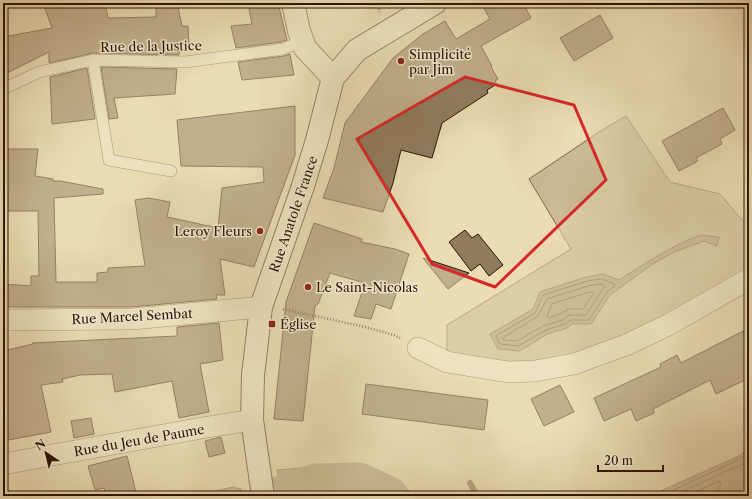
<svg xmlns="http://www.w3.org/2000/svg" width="752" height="499" viewBox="0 0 752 499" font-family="'Libre Caslon Text',serif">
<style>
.green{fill:#caba95;stroke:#7c664c}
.water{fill:#aa9777;stroke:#786249}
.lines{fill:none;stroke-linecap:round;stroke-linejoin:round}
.shore{stroke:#6c543d;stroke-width:1}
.stream{stroke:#786249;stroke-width:6}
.river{stroke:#aa9777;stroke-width:39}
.building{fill:#907b5f;stroke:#2e1203}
.service-casing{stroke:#5d442f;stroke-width:12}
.minor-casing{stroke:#5d442f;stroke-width:22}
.tertiary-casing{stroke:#5d442f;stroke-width:24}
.secondary-casing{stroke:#2e1203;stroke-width:24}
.path{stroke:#2e1203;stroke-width:2.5;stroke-dasharray:1 2;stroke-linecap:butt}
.service{stroke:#f1e8ce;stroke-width:11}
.minor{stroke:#f1e8ce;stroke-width:21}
.tertiary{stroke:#f1e8ce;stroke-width:22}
.secondary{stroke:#f1e8ce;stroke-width:22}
.marked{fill:none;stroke:#d62828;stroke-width:3;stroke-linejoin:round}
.poi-dot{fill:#8f2418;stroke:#f1e8ce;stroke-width:1.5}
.labels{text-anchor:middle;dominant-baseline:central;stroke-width:3;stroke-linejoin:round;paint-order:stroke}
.street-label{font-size:13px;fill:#2e1203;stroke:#f1e8ce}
.poi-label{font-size:13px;fill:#2e1203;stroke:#f1e8ce;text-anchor:start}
</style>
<rect width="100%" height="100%" fill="#eadcb3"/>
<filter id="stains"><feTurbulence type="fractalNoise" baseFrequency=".005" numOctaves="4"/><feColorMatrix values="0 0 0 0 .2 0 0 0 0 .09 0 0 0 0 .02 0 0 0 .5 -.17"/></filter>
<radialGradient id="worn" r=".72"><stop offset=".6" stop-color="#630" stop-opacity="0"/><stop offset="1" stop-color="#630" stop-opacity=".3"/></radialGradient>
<polygon class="green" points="626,116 670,182 720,194 749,228 749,279 574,364 447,362 447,325 571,249 529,179 599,132"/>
<g class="water">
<path d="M700 235 719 237 717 246 704 241 674 252 653 264 610 295 591 324H572L567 328 547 334 520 351 498 349 490 334 533 309 540 292 586 277 603 274 619 280C646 263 671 246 700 235Z"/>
<polygon points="749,448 749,485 729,496 649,496 739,456"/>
<polygon points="346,464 364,468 387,479 419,496 282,496 277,470"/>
<polygon points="233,487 241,489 242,496 203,496 201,494"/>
</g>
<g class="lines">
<g class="shore">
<polygon points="602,279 614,284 615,286 607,292 589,320 571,320 565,324 546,330 518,346 500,344 496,337 497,335 535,313 543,295 587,281"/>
<polygon points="601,284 604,285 604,287 586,315 569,315 563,320 543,326 517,341 503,340 504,337 538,316 547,299 588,286"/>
<polygon points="590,292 592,292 593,294 583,309 569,309 560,314 549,318 547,316 552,304"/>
<polyline points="286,496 282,476 283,474 346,469 363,472 413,496"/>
<polyline points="291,496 288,480 289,478 346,474 361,477 402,496"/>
<polyline points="297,496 295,485 297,484 346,480 359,482 388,496"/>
<polyline points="661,496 740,459 749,453"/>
<polyline points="672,496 743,464 749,459"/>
<polyline points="687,496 719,481 721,484 718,490 717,496"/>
</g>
<polyline class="stream" points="470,483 477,496"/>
<polyline class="river" points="279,496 316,483 359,482 389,496"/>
</g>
<g class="building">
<polygon points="43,3 105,3 108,18 156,17 156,3 177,3 182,26 188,26 189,44 180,45 179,55 93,53 49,63 49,52 3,75 3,37 52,28"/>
<polygon points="248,3 278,3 287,40 281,42 236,48 231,26 252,24"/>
<polygon points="481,3 523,3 531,18 481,46 492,66 491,67 498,79 495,81 497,84 487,90 488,93 442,123 432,158 401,150 393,183 383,212 323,198 334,168 345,123 393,58 423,34 445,21 456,39 490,19"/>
<polygon points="600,15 613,38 574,61 560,38"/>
<polygon points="290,54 294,75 242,80 238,62 284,56"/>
<polygon points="101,67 177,69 175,94 114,98 118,118 109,119"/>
<polygon points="87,68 95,119 52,124 50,77"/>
<polygon points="295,106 295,155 254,267 220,259 225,295 216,295 217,299 131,307 3,307 3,284 31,286 31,276 39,276 38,211 3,211 3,149 38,149 35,176 53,179 53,181 60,181 103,189 103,194 54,198 56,282 97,282 97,273 108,272 108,268 145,266 135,200 149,198 170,202 167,217 218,228 222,188 264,182 263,167 181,166 177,120"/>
<polygon points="723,108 735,130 720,139 722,144 696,158 698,161 679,171 662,141"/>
<polygon points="314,223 362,239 361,242 395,249 409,254 391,309 376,304 371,319 354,316 365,283 330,273 318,304 315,306 303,421 274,419 286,302"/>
<polygon points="465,230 472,238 478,234 503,265 489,276 480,264 471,271 449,242"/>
<polygon points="423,258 469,273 448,289"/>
<polygon points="219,323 223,360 200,364 209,412 179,418 172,381 115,392 112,374 80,375 62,379 63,382 41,385 51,432 3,441 3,351 33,344 32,343 177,336 177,327"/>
<polygon points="749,328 749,378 716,394 710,380 653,409 654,413 636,421 631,409 604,421 594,398 661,367 660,364 677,355 681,363"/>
<polygon points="366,384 488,400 484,430 362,414"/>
<polygon points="560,385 574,412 544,426 531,399"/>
<polygon points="91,418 94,434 74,438 71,421"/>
<polygon points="221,437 225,453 209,457 205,441"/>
<polygon points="127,456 137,496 106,496 104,488 95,490 88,466"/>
</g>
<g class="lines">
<g class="service-casing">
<g id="service">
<polyline points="93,60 109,160 171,171"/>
<polyline points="3,89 39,72 93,60 185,62 283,49 302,41"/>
</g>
</g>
<g class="minor-casing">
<g id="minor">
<polyline points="3,320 132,319 261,307"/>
<polyline points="418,348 447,362 508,372 535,371 574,364 626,345 668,325 749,279"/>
<polyline points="3,464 202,428 252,420"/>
</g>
</g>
<g class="tertiary-casing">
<polyline id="tertiary" points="293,3 299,31 305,48 333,78"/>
</g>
<g class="secondary-casing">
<polyline id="secondary" points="263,496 252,420 253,375 261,307 303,186 317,140 333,78 357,50 435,3"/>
</g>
<g class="path">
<polyline points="377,3 380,12"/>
<polyline points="332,7 351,3"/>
<polyline points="283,309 365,327 394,335 400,338"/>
</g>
<use href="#service" class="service"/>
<use href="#minor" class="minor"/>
<use href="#tertiary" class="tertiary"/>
<use href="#secondary" class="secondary"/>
</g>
<path d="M0 0H752V499H0ZM465 77 574 105 606 180 495 287 432 264 357 139Z" fill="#eadcb3" fill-opacity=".55" fill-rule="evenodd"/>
<path class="marked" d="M465 77 574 105 606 180 495 287 432 264 357 139Z"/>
<g class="poi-dot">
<circle cx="401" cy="61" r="4"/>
<circle cx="260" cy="231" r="4"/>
<circle cx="308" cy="287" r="4"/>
<rect x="268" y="320" width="8" height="8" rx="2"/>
</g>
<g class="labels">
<g class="street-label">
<text transform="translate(151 46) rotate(-1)">Rue de la Justice</text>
<text transform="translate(293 214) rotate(-71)">Rue Anatole France</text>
<text transform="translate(132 316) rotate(-3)">Rue Marcel Sembat</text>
<text transform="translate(139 440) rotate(-10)">Rue du Jeu de Paume</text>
</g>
<g class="poi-label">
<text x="409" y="54">Simplicité<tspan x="409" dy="15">par Jim</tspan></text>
<text x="252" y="231" text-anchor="end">Leroy Fleurs</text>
<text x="316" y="287">Le Saint-Nicolas</text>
<text x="280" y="324">Église</text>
</g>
</g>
<rect width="752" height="499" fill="none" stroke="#eadcb3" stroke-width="16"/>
<rect x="4" y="4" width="744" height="491" fill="none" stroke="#2e1203" stroke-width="2"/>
<rect x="8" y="8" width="736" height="483" fill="none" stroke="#2e1203"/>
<g transform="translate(46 453) rotate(325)" stroke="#f1e8ce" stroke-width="3" paint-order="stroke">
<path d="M0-3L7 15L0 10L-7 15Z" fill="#2e1203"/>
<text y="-6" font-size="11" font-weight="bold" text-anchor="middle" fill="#2e1203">N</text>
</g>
<path d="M598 465v6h65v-6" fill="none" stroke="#2e1203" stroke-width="2"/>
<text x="604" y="465" font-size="12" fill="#2e1203" stroke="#f1e8ce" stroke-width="3" paint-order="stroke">20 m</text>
<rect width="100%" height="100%" filter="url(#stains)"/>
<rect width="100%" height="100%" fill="url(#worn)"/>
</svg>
